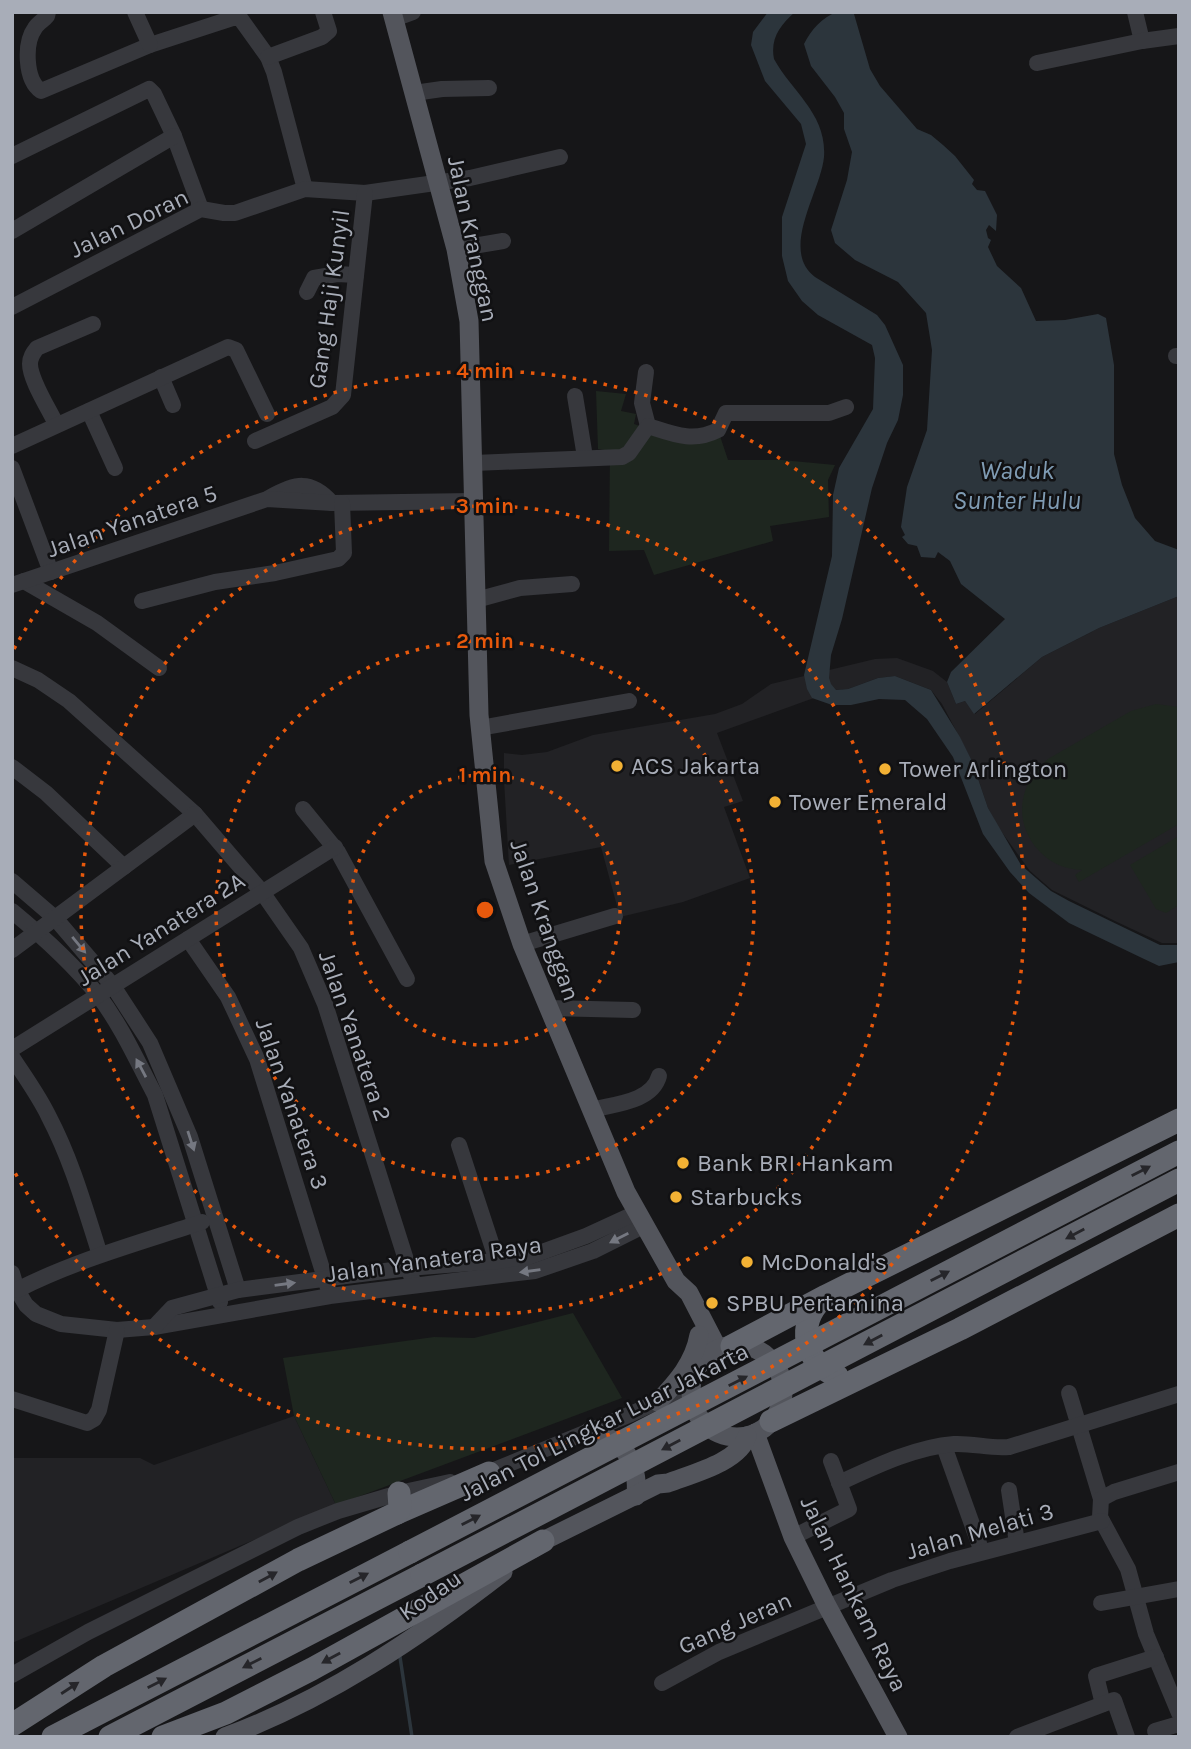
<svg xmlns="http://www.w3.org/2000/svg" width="1191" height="1749" viewBox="0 0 1191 1749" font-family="Karla,sans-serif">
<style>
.built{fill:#222225}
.green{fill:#1e261f}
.water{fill:#2c353c}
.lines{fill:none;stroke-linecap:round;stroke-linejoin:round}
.stream{stroke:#2c353c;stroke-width:3.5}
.minor{stroke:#37383d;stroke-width:16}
.major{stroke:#53555c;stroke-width:19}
.highway{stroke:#63666e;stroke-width:23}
.highway-bridge{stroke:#63666e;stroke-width:23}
.oneway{fill:#757881}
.oneway2{fill:#26262a}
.ring{fill:none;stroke:#e8590c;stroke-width:3.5;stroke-dasharray:3.5 7}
.poi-dot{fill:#f2b134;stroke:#111113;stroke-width:2.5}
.labels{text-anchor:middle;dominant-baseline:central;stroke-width:5;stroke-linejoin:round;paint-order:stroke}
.street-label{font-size:24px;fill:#a8adb8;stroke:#111113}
.poi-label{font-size:24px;fill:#a8adb8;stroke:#111113;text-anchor:start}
.water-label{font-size:26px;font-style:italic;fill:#7f9bb3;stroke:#111113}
.centre{fill:#e8590c;stroke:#111113;stroke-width:3.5}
.ring-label{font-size:21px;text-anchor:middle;font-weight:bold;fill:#e8590c;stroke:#111113;stroke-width:5;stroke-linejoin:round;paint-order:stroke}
</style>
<rect width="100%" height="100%" fill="#161618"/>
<g class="built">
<polygon points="1179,596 1179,943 1162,943 1117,922 1052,890 1030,871 998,827 988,808 972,761 942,704 931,690 895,676 878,678 848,689 836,690 717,733 743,801 724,807 750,878 683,902 620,917 601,847 509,865 504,780 504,753 522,755 547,752 593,735 715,714 742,704 771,684 875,659 897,658 933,671 947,682 956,704 965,701 975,714 1042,657 1099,628"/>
<polygon points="294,1416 336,1505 12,1643 12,1458 140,1458 154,1465"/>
</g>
<g class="green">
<polygon points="596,391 626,394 621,411 636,414 634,424 667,436 720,436 728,460 782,460 835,465 828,480 829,517 770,526 773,541 654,575 644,550 609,551 610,451 598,449"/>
<path d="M1156 704 1179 707V824L1079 882 1075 875 1082 870C1044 870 1014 832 1024 795 1028 779 1037 769 1048 759L1131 711Z"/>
<polygon points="1179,836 1179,905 1166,913 1156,909 1130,865"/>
<polygon points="573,1313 622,1398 336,1505 294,1416 283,1358 434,1337 474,1338"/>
</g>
<g class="water">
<path d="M768 12H795C780 25 770 39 774 59 792 92 827 114 824 157 821 191 779 250 815 277L877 315 885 325 903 365V395L898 420 887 443 872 488 842 619 831 655 829 678 831 684 836 690 848 689 878 678 895 676 931 690 960 737 972 761 988 808 1021 865 1051 891 1069 901 1160 945H1179V962L1159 966 1142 958 1069 923 1029 893 1010 872 983 834 953 757 927 719 905 700 879 699 851 705H832L812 698 807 689 804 675 832 556 833 495 839 468 873 409 875 358 872 345 818 315 802 301 788 281 782 256V217L806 144 801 124 765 81 751 45 753 32Z"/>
<path d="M837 12 854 14 870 69 880 86 917 129 931 135 943 145 955 156 974 180 972 184 977 190 985 191 997 215 996 231 989 225 986 230 988 238 991 240 988 247 997 266 1021 288 1036 321 1065 320 1098 314 1106 318 1114 365V454L1122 485 1135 518 1155 541 1179 550V596L1099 628 1042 657 974 714 965 701 956 704 947 682 951 672 1005 619 961 584 950 561 938 552 935 558 921 557 917 546 908 544 902 537 905 535 901 527 907 487 927 430 932 350 926 313 898 282 855 260 835 243 831 230 847 180 852 152 844 129V113L835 97 811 66 804 44C811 30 822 17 837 12Z"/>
</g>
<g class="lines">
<polyline class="stream" points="400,1657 412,1737"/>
<g class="minor">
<path d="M48 12 47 16C44 20 38 23 35 28 24 43 25 80 41 91L150 45 233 18H240L268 57 274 72 305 189"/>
<polyline points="135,12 150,45"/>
<polyline points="1135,12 1142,41"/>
<polyline points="394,19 413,12"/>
<polyline points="268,57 322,37 329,31 323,12"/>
<polyline points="1037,63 1142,41 1179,36"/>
<polyline points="414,93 442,89 489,88"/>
<polyline points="12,156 149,89 154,94 174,136 201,209"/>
<polyline points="12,231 174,136"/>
<polyline points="456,249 503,241"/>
<polyline points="307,292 314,278 337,274 356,275"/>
<polyline points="12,307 201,209 224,213 235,213 305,189 365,193 470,178 560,157"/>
<polyline points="1176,356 1179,356"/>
<polyline points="646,372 642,403 648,426"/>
<polyline points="161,377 173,405"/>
<polyline points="575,396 585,457"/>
<polyline points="89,411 115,468"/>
<path d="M56 424C49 409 30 380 30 364 30 357 33 353 37 348L93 324"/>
<polyline points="255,441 332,407 343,395 365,193"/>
<polyline points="12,446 228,347 236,350 267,414"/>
<path d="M474 463 622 457 629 453 648 426C673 434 693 443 718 430L726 413H829L846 407"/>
<polyline points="12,468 51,572"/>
<path d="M269 498C295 483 311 479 332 503"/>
<polyline points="24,581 97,623 159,668"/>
<polyline points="12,585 267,499 332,503 473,501"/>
<polyline points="476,600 520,588 572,584"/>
<polyline points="142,601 215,582 275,573 338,559 344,553 342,503"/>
<polyline points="12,668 38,680 69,701 195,814 262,892 301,948 325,1004 414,1285"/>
<polyline points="480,728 629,701"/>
<polyline points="12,767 46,793 124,867"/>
<polyline points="303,809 338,852 407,979"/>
<polyline points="12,881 55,918 113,986 150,1043 190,1137 238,1290"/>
<path d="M12 911C41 935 74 965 98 995 121 1025 137 1061 155 1095L220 1302"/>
<polyline points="188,939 228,997 257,1059 328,1288"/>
<polyline points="522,944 615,916"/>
<polyline points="12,950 195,814"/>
<polyline points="548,1008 633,1010"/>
<polyline points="12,1049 335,847"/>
<path d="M12 1057C25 1077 39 1096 49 1117 72 1161 85 1208 100 1255"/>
<path d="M591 1110C614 1104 652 1102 659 1076"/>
<polyline points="459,1145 497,1261"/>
<polyline points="12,1273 17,1290 26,1305 36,1314 61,1324 117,1330 154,1327 330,1296 535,1271 593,1251 643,1226"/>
<path d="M17 1290C76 1260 139 1243 202 1222"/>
<polyline points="154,1327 172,1308 238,1290 408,1268 497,1261 531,1256 586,1236 636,1213"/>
<polyline points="1069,1393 1101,1499"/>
<polyline points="12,1399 87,1423 94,1419 99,1410 117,1330"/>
<polyline points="944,1446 982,1552"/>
<polyline points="1179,1472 1114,1492 1101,1499 1100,1517 1128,1569 1146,1634 1179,1713"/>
<polyline points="482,1475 631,1414 691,1386"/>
<path d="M839 1483C874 1467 915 1447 954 1444 973 1443 991 1449 1009 1447L1179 1394"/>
<polyline points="1009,1490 1017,1543"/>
<polyline points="793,1537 849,1509 831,1461"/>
<polyline points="1101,1603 1179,1589"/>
<polyline points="12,1675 88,1632 298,1527 338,1511 399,1493 450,1482"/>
<polyline points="662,1683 719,1652 892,1580 950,1561 1102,1521"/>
<polyline points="1103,1704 1096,1676 1156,1657"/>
<polyline points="1155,1731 1179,1724"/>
<polyline points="1017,1737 1114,1700 1127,1737"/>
</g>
<g class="major">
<polyline points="392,12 456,249 469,321 479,715 494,861 522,944 626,1192 676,1281 689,1293 718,1349"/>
<circle cx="737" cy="1391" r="46"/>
<path d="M658 1402C677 1382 694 1363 699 1335"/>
<path d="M590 1431C623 1439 639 1462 636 1496"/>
<polyline points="755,1433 793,1537 826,1604 898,1737"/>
<path d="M532 1549 543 1541 658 1484 668 1483C691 1474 740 1462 747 1436"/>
<path d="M225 1737C327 1699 418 1638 503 1572"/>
</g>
<g class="highway">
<path d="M822 1299C796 1324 804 1363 837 1376"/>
<polyline points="732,1346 826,1296 1179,1120"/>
<polyline points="771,1421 960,1329 1179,1215"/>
<polyline points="397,1513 489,1473"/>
<polyline points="12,1725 104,1666 298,1560 397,1513 400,1508 399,1493"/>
<polyline points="53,1737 410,1552"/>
<polyline points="110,1737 422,1575"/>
<polyline points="163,1737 226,1713 312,1669 543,1541"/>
</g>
<g class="highway-bridge">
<polyline points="410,1552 1179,1152"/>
<polyline points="422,1575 1179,1180"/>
</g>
</g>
<defs><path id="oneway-solid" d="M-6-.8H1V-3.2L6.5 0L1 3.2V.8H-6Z" transform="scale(1.75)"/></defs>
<g class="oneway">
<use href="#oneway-solid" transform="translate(79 945) rotate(50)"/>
<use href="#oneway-solid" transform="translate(141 1068) rotate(-118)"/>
<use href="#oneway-solid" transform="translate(191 1141) rotate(72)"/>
<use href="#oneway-solid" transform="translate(619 1238) rotate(153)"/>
<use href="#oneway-solid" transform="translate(530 1271) rotate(172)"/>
<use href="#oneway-solid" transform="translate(285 1284) rotate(-8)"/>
</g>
<g class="oneway2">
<use href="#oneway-solid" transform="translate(1141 1171) rotate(-27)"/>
<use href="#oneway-solid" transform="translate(1075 1234) rotate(152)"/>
<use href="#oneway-solid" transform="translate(940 1276) rotate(-27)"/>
<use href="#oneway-solid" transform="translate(873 1340) rotate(152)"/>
<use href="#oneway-solid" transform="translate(738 1381) rotate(-27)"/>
<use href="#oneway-solid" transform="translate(671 1445) rotate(152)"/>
<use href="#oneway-solid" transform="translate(471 1520) rotate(-27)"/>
<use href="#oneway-solid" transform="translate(268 1577) rotate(-29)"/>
<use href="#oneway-solid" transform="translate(359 1578) rotate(-27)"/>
<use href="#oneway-solid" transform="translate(331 1658) rotate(151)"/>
<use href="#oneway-solid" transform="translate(252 1663) rotate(153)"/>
<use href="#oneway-solid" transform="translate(157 1683) rotate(-27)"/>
<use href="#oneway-solid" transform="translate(70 1688) rotate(-33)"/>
</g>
<g class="ring">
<circle cx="485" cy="910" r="135"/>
<circle cx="485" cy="910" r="269"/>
<circle cx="485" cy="910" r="404"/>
<path d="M14 649A539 539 0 1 1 14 1171"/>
</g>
<g class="poi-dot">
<circle cx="617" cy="766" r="7"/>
<circle cx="885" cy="769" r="7"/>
<circle cx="775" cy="802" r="7"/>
<circle cx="683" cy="1163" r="7"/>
<circle cx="676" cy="1197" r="7"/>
<circle cx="747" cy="1262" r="7"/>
<circle cx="712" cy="1303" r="7"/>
</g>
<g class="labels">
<g class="street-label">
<text transform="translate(129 223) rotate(-26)">Jalan Doran</text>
<text transform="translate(473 239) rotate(78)">Jalan Kranggan</text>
<text transform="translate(329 299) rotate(-82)">Gang Haji Kunyil</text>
<text transform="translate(132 521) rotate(-19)">Jalan Yanatera 5</text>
<text transform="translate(545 920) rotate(71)">Jalan Kranggan</text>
<text transform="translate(161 929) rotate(-32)">Jalan Yanatera 2A</text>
<text transform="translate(355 1036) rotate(71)">Jalan Yanatera 2</text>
<text transform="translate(292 1104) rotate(71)">Jalan Yanatera 3</text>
<text transform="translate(434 1259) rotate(-8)">Jalan Yanatera Raya</text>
<text transform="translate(604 1422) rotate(-27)">Jalan Tol Lingkar Luar Jakarta</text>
<text transform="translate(980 1531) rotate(-16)">Jalan Melati 3</text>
<text transform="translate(854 1594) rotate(64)">Jalan Hankam Raya</text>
<text transform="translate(430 1595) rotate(-35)">Kodau</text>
<text transform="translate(735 1623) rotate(-24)">Gang Jeran</text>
</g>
<g class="poi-label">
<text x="631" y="766">ACS Jakarta</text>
<text x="899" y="769">Tower Arlington</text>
<text x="789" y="802">Tower Emerald</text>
<text x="697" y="1163">Bank BRI Hankam</text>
<text x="690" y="1197">Starbucks</text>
<text x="761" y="1262">McDonald's</text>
<text x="726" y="1303">SPBU Pertamina</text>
</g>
<g class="water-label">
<text x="1017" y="470">Waduk<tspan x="1017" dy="30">Sunter Hulu</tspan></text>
</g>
</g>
<circle cx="485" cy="910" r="10" class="centre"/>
<g class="ring-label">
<text x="485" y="378">4 min</text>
<text x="485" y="513">3 min</text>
<text x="485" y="648">2 min</text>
<text x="485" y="782">1 min</text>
</g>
<rect width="1191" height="1749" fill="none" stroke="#a8adb8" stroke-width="28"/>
</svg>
